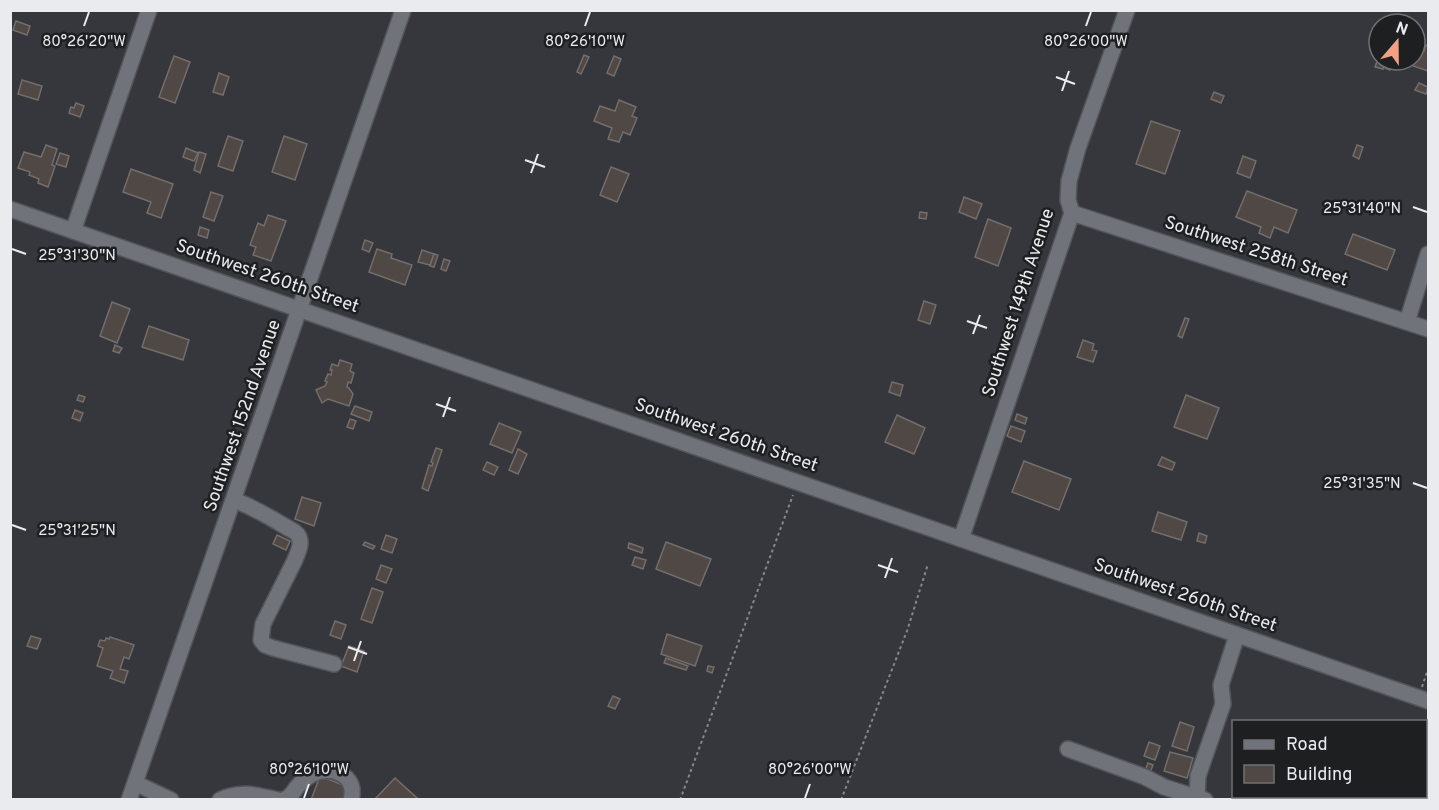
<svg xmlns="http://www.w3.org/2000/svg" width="1439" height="810" viewBox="0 0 1439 810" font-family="Overpass,sans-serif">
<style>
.building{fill:#4f4845;stroke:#746d6a;stroke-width:1.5}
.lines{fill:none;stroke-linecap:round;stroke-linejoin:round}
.minor-casing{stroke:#515459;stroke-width:18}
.path{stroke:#85878d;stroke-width:2;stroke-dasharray:3 3;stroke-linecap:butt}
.minor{stroke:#707379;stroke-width:15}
.ticks{fill:none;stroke:#e9ebef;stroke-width:2}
.labels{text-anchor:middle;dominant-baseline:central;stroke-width:5;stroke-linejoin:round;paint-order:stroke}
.street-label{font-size:18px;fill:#e9ebef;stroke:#1d1f21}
.ticks-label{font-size:15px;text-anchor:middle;fill:#e9ebef;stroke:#1d1f21;stroke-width:5;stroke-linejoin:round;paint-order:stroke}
</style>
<rect width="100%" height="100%" fill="#35373d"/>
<g class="building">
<polygon points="16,21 30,26 27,35 13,30"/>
<polygon points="1426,45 1428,46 1428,71 1402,62 1403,60 1415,60 1415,48 1424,51"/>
<polygon points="584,55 589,57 581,74 577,72"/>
<polygon points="174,56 190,62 175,103 159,97"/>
<polygon points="614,56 621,59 614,76 607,73"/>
<polygon points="1379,56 1379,60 1386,60 1383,69 1375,67"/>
<polygon points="1388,60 1393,61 1390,70 1385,68"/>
<polygon points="219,73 229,77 223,95 213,92"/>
<polygon points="22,80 42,86 38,100 18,94"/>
<polygon points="1419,83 1428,87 1426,94 1415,90"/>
<polygon points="1214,92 1224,96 1221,103 1211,99"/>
<polygon points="619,100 636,107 632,116 637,118 630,135 623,132 619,142 608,139 612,128 594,121 600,106 615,111"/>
<polygon points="76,103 84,106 80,117 69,113 71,107 74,108"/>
<polygon points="1151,121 1180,131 1165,174 1136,164"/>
<polygon points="228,136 243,141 233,171 218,166"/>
<polygon points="284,136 307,144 295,180 272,172"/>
<polygon points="46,145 57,149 52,165 55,166 48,187 38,183 39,179 29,175 30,172 18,168 24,152 41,157"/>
<polygon points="1357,145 1363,147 1359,159 1353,156"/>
<polygon points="186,148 198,153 194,161 183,157"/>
<polygon points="199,152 206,154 200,173 194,170"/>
<polygon points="60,153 69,156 66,167 56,164"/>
<polygon points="1243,156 1256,161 1250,178 1237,173"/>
<polygon points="611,167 629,174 617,202 600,195"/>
<polygon points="131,169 173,184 161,218 147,213 151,202 123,192"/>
<polygon points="1247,191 1297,210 1288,233 1274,227 1270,238 1259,233 1261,227 1236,217"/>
<polygon points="211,192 223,196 214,221 203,217"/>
<polygon points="964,197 982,204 976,219 959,212"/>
<polygon points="920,212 927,213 926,219 919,218"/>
<polygon points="268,215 286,221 271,261 253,255 256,247 250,245 258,223 264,226"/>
<polygon points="988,219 1011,228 998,266 975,257"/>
<polygon points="200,227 209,230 207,238 198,235"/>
<polygon points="1353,234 1395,250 1387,270 1345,254"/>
<polygon points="365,240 373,243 369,252 362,249"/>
<polygon points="377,249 392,254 391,258 412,265 405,285 369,272"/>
<polygon points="422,250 434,254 430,265 418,262"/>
<polygon points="434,254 438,255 434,267 430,266"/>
<polygon points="444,259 450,261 446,271 441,269"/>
<polygon points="924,301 936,305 930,324 918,320"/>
<polygon points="112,302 130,309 117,343 100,336"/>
<polygon points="1185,318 1189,319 1182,338 1178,336"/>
<polygon points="149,326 189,340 183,360 142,347"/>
<polygon points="1083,340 1094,344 1092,350 1097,351 1093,362 1077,357"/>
<polygon points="115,345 122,348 119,353 113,351"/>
<polygon points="340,360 352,364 350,371 354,373 351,383 348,382 347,387 349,388 353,394 349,406 328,399 322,403 316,390 325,386 327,382 325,381 328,374 331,375 332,370 330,370 332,364 338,366"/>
<polygon points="892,382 903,385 900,396 889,392"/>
<polygon points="79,395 85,397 83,402 77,400"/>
<polygon points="1186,395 1219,408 1207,439 1174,427"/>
<polygon points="355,406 372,412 369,421 351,414"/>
<polygon points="75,410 83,413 80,421 72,418"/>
<polygon points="1017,414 1027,418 1025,424 1015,420"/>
<polygon points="897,415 925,428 914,454 885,442"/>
<polygon points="350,419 356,421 353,429 347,427"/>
<polygon points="499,423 521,432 512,453 490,444"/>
<polygon points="1011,426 1025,431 1021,442 1007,436"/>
<polygon points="436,448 442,450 428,491 422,488 429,465 432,466 433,463 431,462"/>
<polygon points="518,449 527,454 518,474 509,470"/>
<polygon points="1162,457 1175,463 1172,470 1158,465"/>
<polygon points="1024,461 1071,479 1059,510 1012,492"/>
<polygon points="487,462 498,467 494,475 483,470"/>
<polygon points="302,497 321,503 314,526 295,519"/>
<polygon points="1158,512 1187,522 1181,540 1152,531"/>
<polygon points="1199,533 1207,536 1205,543 1197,541"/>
<polygon points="277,535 290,541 286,550 273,544"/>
<polygon points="386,535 397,539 392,553 381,549"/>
<polygon points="365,542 375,546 373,549 363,545"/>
<polygon points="666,542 711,559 700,586 656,569"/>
<polygon points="629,543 643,548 642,553 628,548"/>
<polygon points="635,557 646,560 643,569 632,565"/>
<polygon points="381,565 392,569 386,583 376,579"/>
<polygon points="372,588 383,592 372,623 361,619"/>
<polygon points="335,621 346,625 341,639 330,635"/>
<polygon points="667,634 702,646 695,666 661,654"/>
<polygon points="31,636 41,639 37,649 27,646"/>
<polygon points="110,637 134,645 129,659 124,657 120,669 128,671 124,683 110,678 113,671 97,666 103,648 98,646 100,640 105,641 106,638 109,639"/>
<polygon points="349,646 364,651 357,672 341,666"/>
<polygon points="666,658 688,666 686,670 664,663"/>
<polygon points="708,666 714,667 712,673 707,671"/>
<polygon points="613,696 620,699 615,709 608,706"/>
<polygon points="1180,722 1194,727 1187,751 1172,746"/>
<polygon points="1149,742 1160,746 1155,760 1144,756"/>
<polygon points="1170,752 1193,758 1187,778 1164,771"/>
<polygon points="1148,763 1153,765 1150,773 1145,771"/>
<polygon points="320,776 348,787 344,800 311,800"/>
<polygon points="395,778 417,798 416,800 378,800 376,798"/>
</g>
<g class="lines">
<g class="minor-casing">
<g id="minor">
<polyline points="10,209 1428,701"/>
<polyline points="1072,213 1428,329"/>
<polyline points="73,231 149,10"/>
<polyline points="1407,322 1428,254"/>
<path d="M234 500C256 508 274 520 295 532 305 540 298 552 294 562L263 624 261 640 265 645 273 648 334 664"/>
<polyline points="961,539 1072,213 1068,200 1069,181 1078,148 1127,10"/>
<polyline points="1068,749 1145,777 1164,787 1205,800"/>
<polyline points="135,783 171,800"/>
<polyline points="1197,797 1198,776 1223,704 1221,685 1237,635"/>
<polyline points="129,800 403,10"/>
<path d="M220 800C239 790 258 795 278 800"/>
<path d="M283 800C291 798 292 793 297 787 306 776 318 768 334 771 340 773 346 776 349 781 353 787 353 793 351 800"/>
</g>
</g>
<g class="path">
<polyline points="1422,687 1428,669"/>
<polyline points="680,800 793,495"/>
<polyline points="841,800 907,631 928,564"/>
</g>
<use href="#minor" class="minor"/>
</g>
<path class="ticks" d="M84 26 89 12M585 26 590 12M1086 26 1091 12M1056 77 1075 84M1062 91 1069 71M525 160 545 167M531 173 538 154M1413 207 1427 212M12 249 26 254M967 321 987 328M973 334 980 315M436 404 456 411M443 417 450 397M1413 483 1427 488M12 525 26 530M878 565 898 572M885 578 892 558M348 647 367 654M354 661 361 641M304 798 309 784M805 798 810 784"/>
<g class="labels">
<g class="street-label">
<text transform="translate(1256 252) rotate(18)">Southwest 258th Street</text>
<text transform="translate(267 277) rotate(19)">Southwest 260th Street</text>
<text transform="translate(1019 303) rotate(-72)">Southwest 149th Avenue</text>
<text transform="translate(243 416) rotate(-71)">Southwest 152nd Avenue</text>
<text transform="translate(726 436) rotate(19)">Southwest 260th Street</text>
<text transform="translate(1185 596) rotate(19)">Southwest 260th Street</text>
</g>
</g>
<g class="ticks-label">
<text x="84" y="46">80°26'20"W</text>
<text x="585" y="46">80°26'10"W</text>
<text x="1086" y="46">80°26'00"W</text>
<text x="1362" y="213">25°31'40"N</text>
<text x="77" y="260">25°31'30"N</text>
<text x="1362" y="488">25°31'35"N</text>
<text x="77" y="535">25°31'25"N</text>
<text x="309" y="774">80°26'10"W</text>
<text x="810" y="774">80°26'00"W</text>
</g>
<rect width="1439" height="810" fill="none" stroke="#e9ebef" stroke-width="24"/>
<rect x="1232" y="720" width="195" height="78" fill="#1d1f21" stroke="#6f7173" stroke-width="1.5"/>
<rect x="1244" y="740" width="30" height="9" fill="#707379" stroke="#6f7173" stroke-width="1.5"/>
<text x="1286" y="750" font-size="18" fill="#e9ebef">Road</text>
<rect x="1244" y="765" width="30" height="18" fill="#4f4845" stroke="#6f7173" stroke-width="1.5"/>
<text x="1286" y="780" font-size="18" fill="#e9ebef">Building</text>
<g transform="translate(1397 42) rotate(20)"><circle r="28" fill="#1d1f21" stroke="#6f7173" stroke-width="1.5"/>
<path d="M0-4.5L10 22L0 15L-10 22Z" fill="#f39f83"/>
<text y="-9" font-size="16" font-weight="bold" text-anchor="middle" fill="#e9ebef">N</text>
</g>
</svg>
